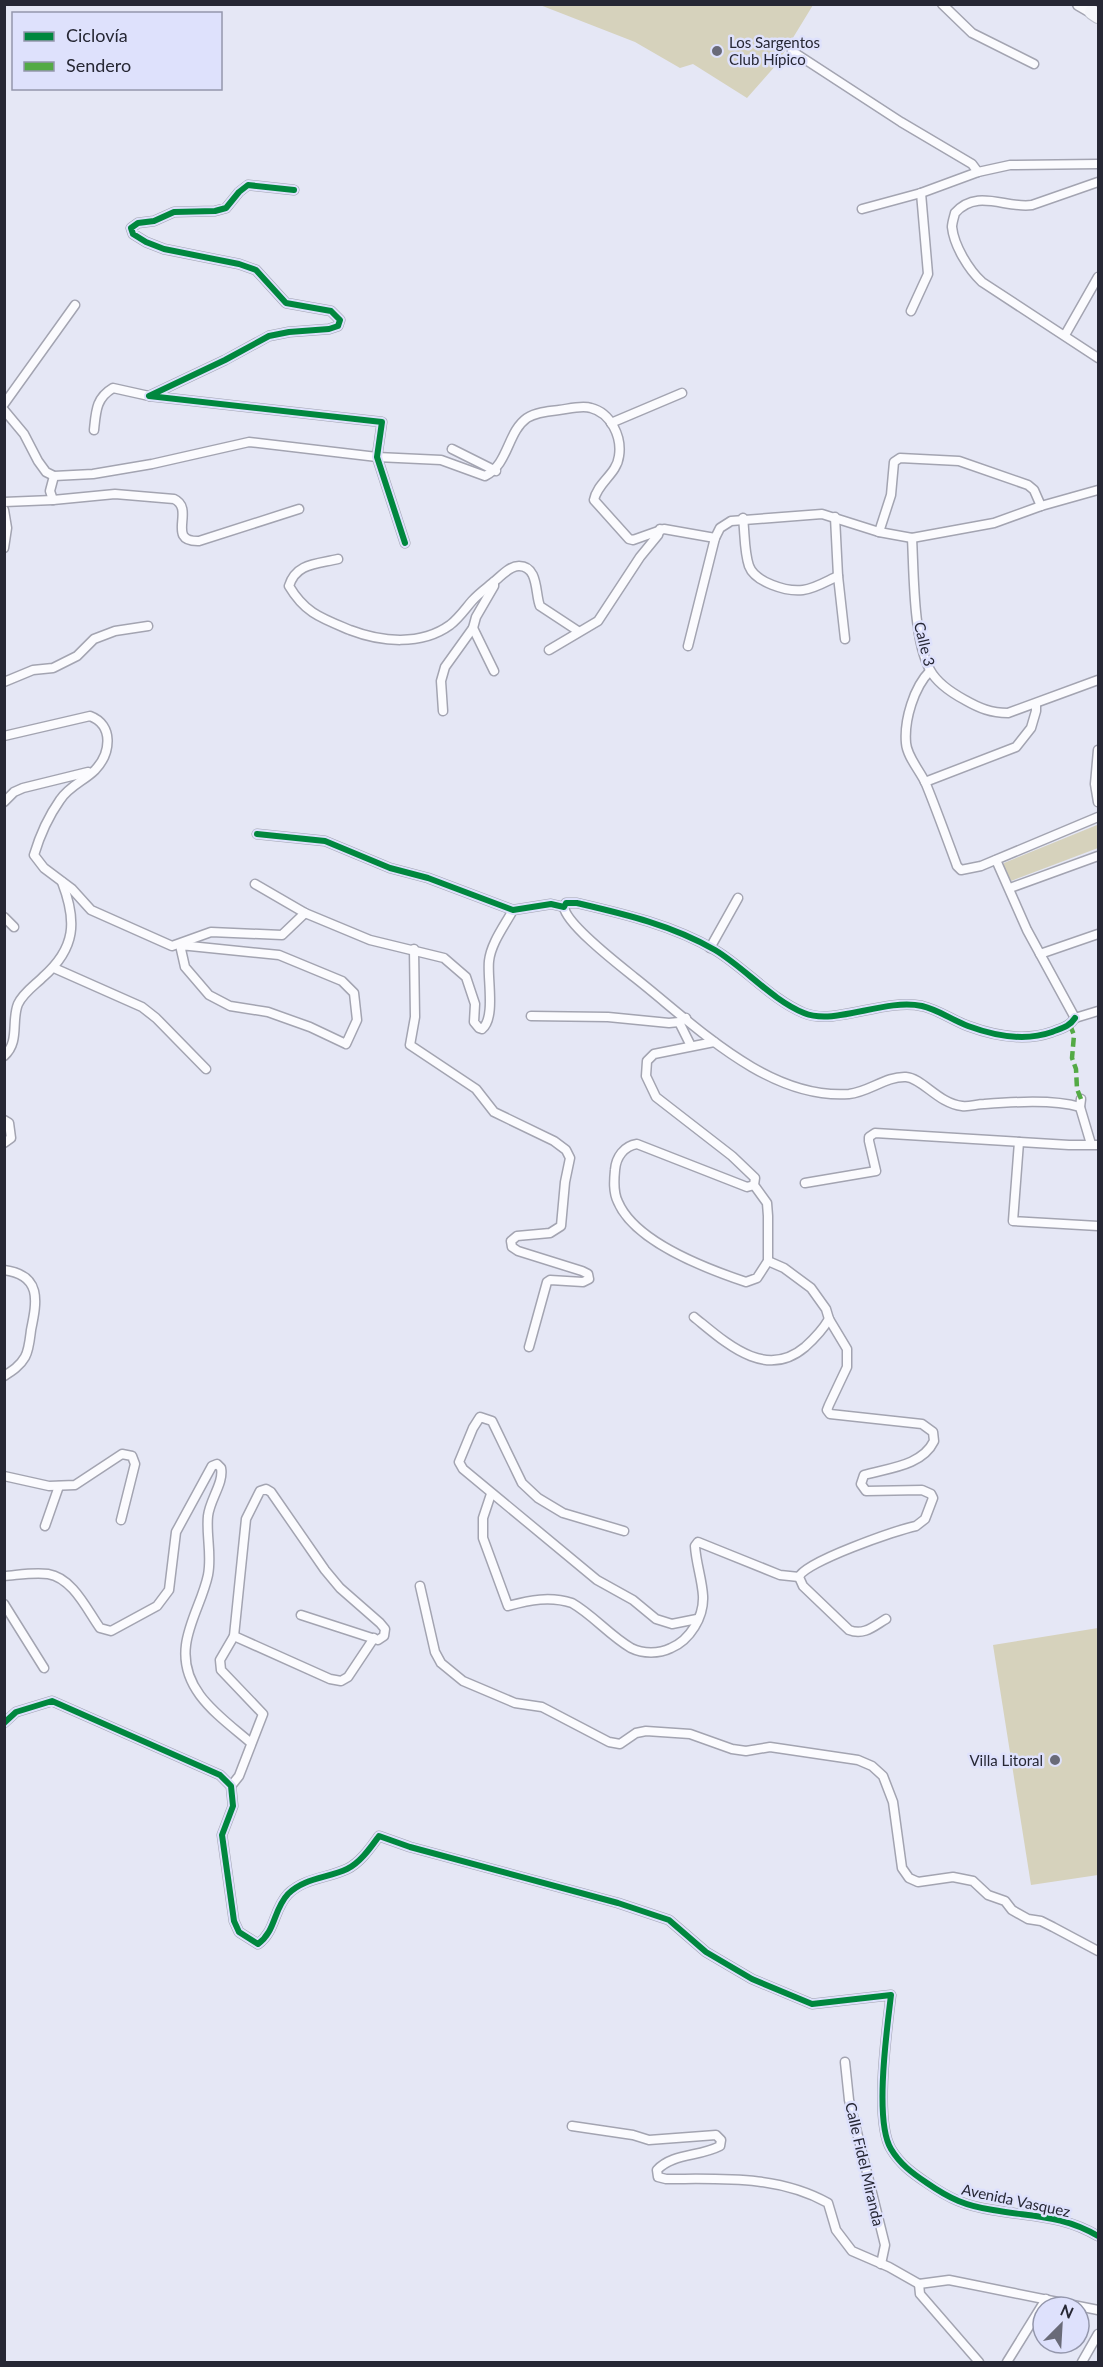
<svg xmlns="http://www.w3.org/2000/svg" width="1103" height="2367" viewBox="0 0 1103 2367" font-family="Lato,sans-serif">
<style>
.green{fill:#d6d2bc}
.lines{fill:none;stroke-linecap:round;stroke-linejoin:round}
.street-casing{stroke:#a3a4b1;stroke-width:11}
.secondary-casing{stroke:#a3a4b1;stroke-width:15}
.primary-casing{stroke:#bec0cc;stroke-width:16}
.street{stroke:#fbfbfe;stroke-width:8}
.secondary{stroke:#f8f8fc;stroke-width:12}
.primary{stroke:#f4f5fa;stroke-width:14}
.quiet{stroke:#53aa45;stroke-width:4.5;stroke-dasharray:9 4.5;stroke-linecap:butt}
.cycleway-casing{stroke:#dee1fc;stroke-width:10}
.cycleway{stroke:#00873e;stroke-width:6}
.poi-dot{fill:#696a78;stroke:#dee1fc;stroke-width:2}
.labels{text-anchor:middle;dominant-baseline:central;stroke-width:5;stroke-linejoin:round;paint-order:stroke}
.poi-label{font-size:15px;fill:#262734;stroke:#dee1fc;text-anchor:start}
.street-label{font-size:15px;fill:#262734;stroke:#dee1fc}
</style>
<rect width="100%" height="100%" fill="#e5e7f5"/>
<g class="green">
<polygon points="540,5 813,5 777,64 747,98 693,64 680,68 635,42"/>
<polygon points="1097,825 1098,848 1011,881 1008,879 1003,869 1004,863"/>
<polygon points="1098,1628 1098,1875 1031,1885 993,1645"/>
</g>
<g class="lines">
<g class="street-casing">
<g id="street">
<polyline points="942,4 972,33 1034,64"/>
<polyline points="792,51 901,122 972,164 978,172"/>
<path d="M1098 182 1032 205C1006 209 977 188 955 213 954 217 952 223 952 227 954 246 969 270 982 282L1098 358"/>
<polyline points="294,190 248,185 239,192 226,208 215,211 174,212 154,221 138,223 131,228 133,234 146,242 164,249 239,264 256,270 286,303 331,311 340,320 338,326 329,329 289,332 269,336 225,360 149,396 382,422 377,457 405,543"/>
<polyline points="862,209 921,193 978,172 1010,165 1098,164"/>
<polyline points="911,311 928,274 921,193"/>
<polyline points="1065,335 1098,277"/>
<polyline points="4,404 75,305"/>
<path d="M4 410 24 434 38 461 46 472 54 476 93 474 152 464 249 442 377 457 441 460 485 476C509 464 507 432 527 418 536 412 549 411 559 410 568 409 582 405 591 408 611 413 622 437 619 456 617 474 597 483 594 500L629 539 633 540 664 529 715 538"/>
<polyline points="611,423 682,393"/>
<path d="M94 430C96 411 96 398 113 388L149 396"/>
<polyline points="452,449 496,471"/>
<polyline points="53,500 50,491 54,476"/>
<path d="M4 502 53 500 115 494 174 499C196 509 165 542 199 541L299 509"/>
<polyline points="4,510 7,528 4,548"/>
<polyline points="835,517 838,576 845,639"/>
<path d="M743 518C745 534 744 551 749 566 755 582 786 592 803 590 814 589 827 581 838 576"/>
<polyline points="879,532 891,495 894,462 900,458 959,461 1028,485 1034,490 1041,506"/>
<path d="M912 538C914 574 913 638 930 670 937 683 952 693 965 700 979 708 991 713 1008 713L1098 680"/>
<path d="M338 559C317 564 296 563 289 586 305 613 321 618 350 630 381 642 421 646 450 625 459 618 465 609 472 601 479 593 488 587 496 580 502 575 510 566 519 566 539 566 535 595 540 606L578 631"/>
<polyline points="494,582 494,586 476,617 473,628 494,671"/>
<polyline points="688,646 715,538 720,528 731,521 822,514 879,532 912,538 994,523 1041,506 1098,490"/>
<polyline points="549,650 598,621 640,557 658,535 660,529"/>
<path d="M930 671C914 687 904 720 906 743 907 757 921 772 926 784 937 811 947 839 957 866L961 870 981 866 1098 817"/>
<polyline points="4,682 33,670 53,668 77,656 94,639 115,631 148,626"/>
<polyline points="443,711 441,681 445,667 473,628"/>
<path d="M4 736 90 716C114 725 111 753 95 770 84 781 69 786 60 800 48 817 40 835 34 855L44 868 72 889 91 910 172 946 211 932 282 935 305 913"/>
<polyline points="1098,750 1095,784 1098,802"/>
<polyline points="925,782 1016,747 1031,728 1036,711 1036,704"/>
<polyline points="4,802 14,792 23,788 88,772"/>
<path d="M257 834 325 841 390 868 428 878 513 910 551 904 564 907 566 903H577C624 914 672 925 715 950 745 968 772 1000 804 1013 835 1026 884 998 922 1006 939 1010 952 1020 968 1026 995 1036 1024 1042 1052 1032 1062 1028 1069 1027 1075 1018"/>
<polyline points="996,860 1027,930 1075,1018"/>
<path d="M255 884 305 913 370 940 444 958 466 977 475 1004 474 1022 479 1028 482 1029C496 1018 487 978 489 961 491 943 505 925 513 910"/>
<polyline points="1010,888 1098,856"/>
<path d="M564 907C566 924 619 965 634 977 694 1024 767 1100 849 1094 869 1092 886 1076 906 1077 922 1078 939 1104 962 1106 969 1107 977 1104 984 1104 1012 1102 1053 1099 1080 1107"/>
<polyline points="4,917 14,927"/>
<polygon points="180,945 279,955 342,981 354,993 357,1020 346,1044 310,1027 268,1012 230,1006 209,995 185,967"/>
<polyline points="710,948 738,898"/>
<polyline points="414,949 415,1017 410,1045 476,1089 494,1112 554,1141 566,1150 570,1158 565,1182 561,1226 550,1233 517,1236 511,1241 512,1247 518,1251 582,1271 588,1274 589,1279 583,1282 550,1280 547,1282 529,1347"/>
<polyline points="1040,954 1098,934"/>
<polyline points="54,968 142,1007 156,1018 206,1069"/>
<polyline points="531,1016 608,1017 669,1023 679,1022 686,1018"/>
<polyline points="1075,1018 1098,1011"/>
<polyline points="679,1022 691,1046"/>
<path d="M714 1042 654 1054 647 1061 646 1076 656 1097 732 1156 755 1178 754 1185 747 1187 637 1144C624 1146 616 1157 615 1170 614 1180 613 1192 618 1202 635 1242 707 1269 746 1282L757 1278 768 1261V1216L767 1203 754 1185"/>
<path d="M4 1056C20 1042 11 1021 18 1004 23 993 35 985 43 977 76 948 77 921 62 882"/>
<polyline points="1081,1099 1080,1107 1091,1144"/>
<polyline points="4,1120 9,1123 11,1138 4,1143"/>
<polyline points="1019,1142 1013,1221 1098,1226"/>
<polyline points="805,1183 876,1171 869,1141 869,1137 875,1133 1069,1145 1098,1145"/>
<path d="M768 1261 784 1268 811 1288 826 1309 829 1319 847 1349V1367L829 1405 827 1410 830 1414 922 1424 933 1432 934 1441C922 1466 888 1468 864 1475L861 1484 866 1491 922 1490 931 1494 933 1498 925 1519 916 1526C897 1530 804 1562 799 1577L803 1586 849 1630C864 1636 874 1626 886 1619"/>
<path d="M4 1270C42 1275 37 1301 31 1330 30 1338 29 1350 25 1357 20 1366 12 1371 4 1376"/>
<path d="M694 1317C725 1342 765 1381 805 1347 815 1338 822 1331 829 1319"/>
<polyline points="4,1476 49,1486 75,1485 122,1454 132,1456 135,1464 121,1520"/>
<path d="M491 1494 483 1518V1538L508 1606C530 1600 550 1596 572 1603 593 1615 609 1635 631 1648 643 1654 659 1654 671 1648 690 1640 704 1617 703 1596 702 1579 696 1563 695 1546L698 1542 780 1575 799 1577"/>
<polyline points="45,1526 59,1486"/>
<polyline points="624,1531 563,1513 538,1498 522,1483 492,1421 480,1417 473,1428 459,1462 463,1469 597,1580 633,1600 656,1619 672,1624 697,1619"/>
<path d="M4 1576C18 1575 34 1572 48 1574 73 1578 87 1610 100 1628L111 1631 157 1606 169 1590 176 1532 212 1466 217 1464 221 1468C224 1483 210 1499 208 1516 206 1535 212 1555 208 1575 203 1599 189 1621 186 1645 180 1691 221 1717 251 1743"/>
<polyline points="420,1586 435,1652 441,1663 463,1681 515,1703 542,1707 609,1742 620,1744 636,1733 646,1731 690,1734 732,1749 746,1751 770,1747 858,1760 872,1766 883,1776 893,1802 902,1868 909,1878 918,1882 953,1877 973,1881 988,1895 1005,1901 1012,1910 1028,1919 1041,1921 1053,1927 1098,1951"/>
<polyline points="4,1604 44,1668"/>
<polyline points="234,1636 330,1679 341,1681 348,1677 374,1638"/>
<path d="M4 1723 16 1712 52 1701 220 1775 231 1786 233 1806 222 1835 234 1921 239 1932 258 1944C276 1931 273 1910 288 1894 304 1878 328 1878 347 1869 360 1863 371 1847 379 1836L410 1847 618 1903 669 1920 706 1952 752 1979 812 2004 891 1995C887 2029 874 2121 891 2149 900 2164 912 2173 927 2183 950 2199 966 2206 993 2210 1032 2217 1063 2215 1098 2236"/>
<polyline points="231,1786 239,1776 263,1714 221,1670 220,1660 234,1636 246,1519 260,1491 266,1489 271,1492 325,1570 340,1588 380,1623 385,1629 384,1636 378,1640 301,1615"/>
<polyline points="845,2062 849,2100 885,2245 881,2264"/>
<path d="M572 2126 633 2135 649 2140 716 2135 721 2140 720 2146C699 2157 673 2153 657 2170L658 2177 666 2179C721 2179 778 2175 828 2203L836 2230 852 2251 889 2267 919 2284"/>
<polyline points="919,2284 949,2280 1098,2310"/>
<polyline points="919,2284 920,2294 979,2362"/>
<polyline points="1007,2362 1046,2299"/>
<polyline points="1082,2362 1098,2334"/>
</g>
</g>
<g class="secondary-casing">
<polyline id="secondary" points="1079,4 1098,15"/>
</g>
<g class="primary-casing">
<polyline id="primary" points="1092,12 1098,16"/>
</g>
<use href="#street" class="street"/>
<use href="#secondary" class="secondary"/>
<use href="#primary" class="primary"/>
<polyline class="quiet" points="1070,1025 1074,1035 1072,1058 1076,1069 1077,1089 1081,1099"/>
<g class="cycleway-casing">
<g id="cycleway">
<polyline points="294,190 248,185 239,192 226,208 215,211 174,212 154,221 138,223 131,228 133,234 146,242 164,249 239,264 256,270 286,303 331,311 340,320 338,326 329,329 289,332 269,336 225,360 149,396 382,422 377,457 405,543"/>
<path d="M257 834 325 841 390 868 428 878 513 910 551 904 564 907 566 903H577C624 914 672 925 715 950 745 968 772 1000 804 1013 835 1026 884 998 922 1006 939 1010 952 1020 968 1026 995 1036 1024 1042 1052 1032 1062 1028 1069 1027 1075 1018"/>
<path d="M4 1723 16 1712 52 1701 220 1775 231 1786 233 1806 222 1835 234 1921 239 1932 258 1944C276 1931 273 1910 288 1894 304 1878 328 1878 347 1869 360 1863 371 1847 379 1836L410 1847 618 1903 669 1920 706 1952 752 1979 812 2004 891 1995C887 2029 874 2121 891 2149 900 2164 912 2173 927 2183 950 2199 966 2206 993 2210 1032 2217 1063 2215 1098 2236"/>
</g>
</g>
<use href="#cycleway" class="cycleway"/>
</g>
<g class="poi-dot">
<circle cx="717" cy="51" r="6"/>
<circle cx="1055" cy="1760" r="6"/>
</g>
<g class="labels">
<g class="poi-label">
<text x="729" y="42">Los Sargentos<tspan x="729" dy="17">Club Hípico</tspan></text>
<text x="1043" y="1760" text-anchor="end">Villa Litoral</text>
</g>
<g class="street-label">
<text transform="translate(925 644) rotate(76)">Calle 3</text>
<text transform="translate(865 2164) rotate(77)">Calle Fidel Miranda</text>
<text transform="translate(1016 2200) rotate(12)">Avenida Vasquez</text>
</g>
</g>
<rect width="1103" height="2367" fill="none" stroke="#262734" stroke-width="12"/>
<rect x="12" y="12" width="210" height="78" fill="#dee1fc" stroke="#9497ac" stroke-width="1.5"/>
<rect x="24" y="32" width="30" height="9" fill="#00873e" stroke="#9497ac" stroke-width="1.5"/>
<text x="66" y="42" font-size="18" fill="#262734">Ciclovía</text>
<rect x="24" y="62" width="30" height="9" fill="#53aa45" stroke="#9497ac" stroke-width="1.5"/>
<text x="66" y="72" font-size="18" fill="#262734">Sendero</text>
<g transform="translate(1061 2325) rotate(24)"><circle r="28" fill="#dee1fc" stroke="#9497ac" stroke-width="1.5"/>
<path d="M0-4.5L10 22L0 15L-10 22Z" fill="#696a78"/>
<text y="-9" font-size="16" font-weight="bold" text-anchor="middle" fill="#262734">N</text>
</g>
</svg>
